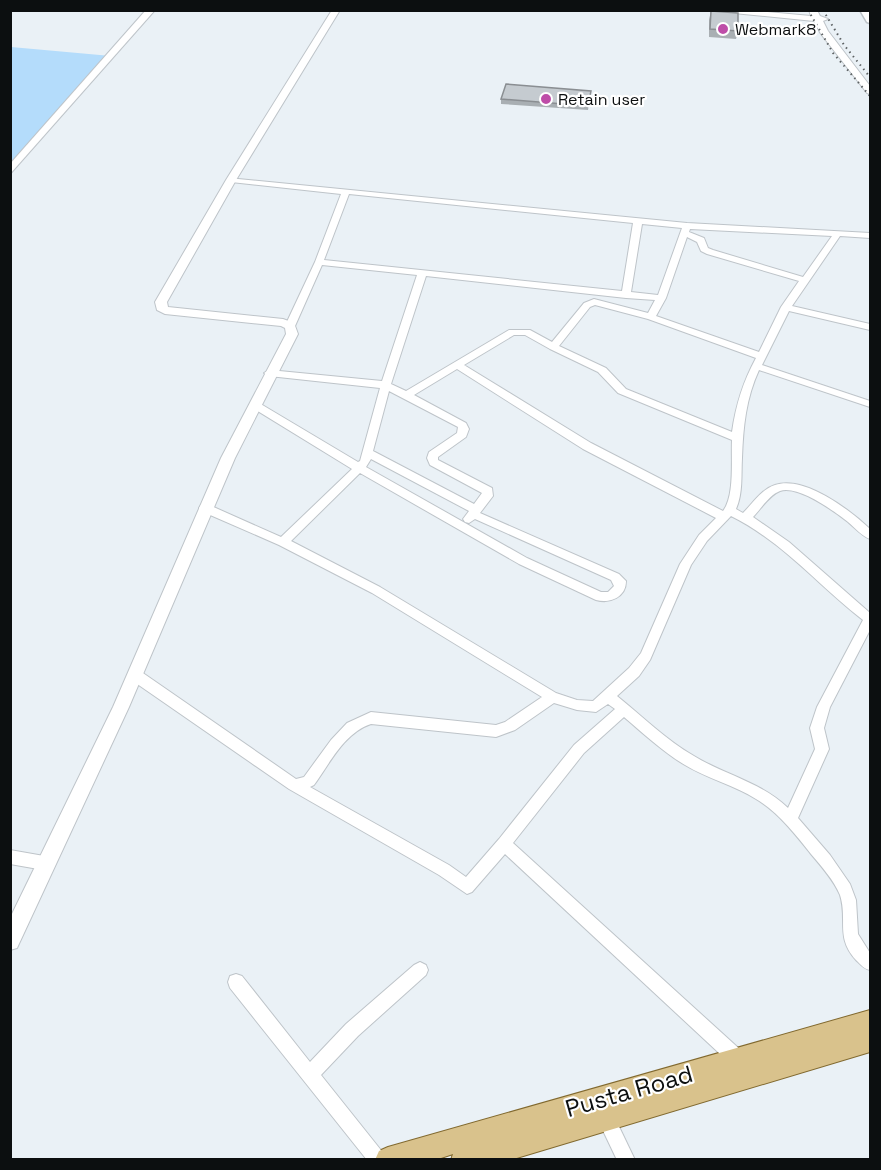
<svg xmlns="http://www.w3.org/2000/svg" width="881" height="1170" viewBox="0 0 881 1170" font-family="'Space Grotesk',sans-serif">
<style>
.green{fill:#b4dcfb}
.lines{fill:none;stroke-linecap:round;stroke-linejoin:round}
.minor-casing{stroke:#bec4c9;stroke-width:2}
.tertiary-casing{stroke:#bec4c9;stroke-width:2}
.secondary-casing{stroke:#bec4c9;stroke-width:3}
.primary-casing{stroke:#81692f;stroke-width:2}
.minor{fill:#fff;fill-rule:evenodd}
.tertiary{fill:#fff;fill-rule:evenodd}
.secondary{fill:#fff;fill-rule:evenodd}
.primary{fill:#d9c28c;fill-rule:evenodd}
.rail{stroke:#5c6163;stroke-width:2;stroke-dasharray:1.5 4;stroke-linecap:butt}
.wall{fill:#a9afb3}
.building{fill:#c5cbd0;stroke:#8a8e92;stroke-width:1.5}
.poi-dot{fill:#be4da8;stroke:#fff;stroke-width:2}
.labels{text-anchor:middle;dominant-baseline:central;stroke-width:4.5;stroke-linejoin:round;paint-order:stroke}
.far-poi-label{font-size:16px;fill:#0c0f10;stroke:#fff;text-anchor:start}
.near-street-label{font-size:24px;fill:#0c0f10;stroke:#fff}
</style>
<rect width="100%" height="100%" fill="#eaf1f6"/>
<polygon class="green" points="11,47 111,56 11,171"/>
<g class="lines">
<g class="minor-casing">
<g id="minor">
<path d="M228 178 687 223 870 233V238L840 236 792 306 870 324V330L789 311 762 365 870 401V407L759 370C746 398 743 427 742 458 741 475 743 493 736 509L743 513C753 503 762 489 775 485 804 475 850 510 870 529V539C862 536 855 528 848 522 834 511 798 485 780 491 769 495 761 509 753 517L789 542 870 613V630L830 707 824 728 829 749 798 818 830 855 850 884 856 900 858 934 870 953V970C864 969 861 965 856 960 835 937 848 920 840 895 834 880 821 866 811 854 795 834 778 812 756 799 734 785 708 779 685 765 663 752 644 734 624 717L584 753 513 843 745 1054 747 1060 745 1066 739 1068 733 1066 505 854 472 892 467 894 439 875 289 789 130 679 129 675 130 671 135 670 140 671 296 779 304 777 331 740 347 723 371 712 496 725 505 722 542 697 372 593 279 545 201 511 199 508 201 505H209L281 537 352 469 251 407 250 405 251 403H259L358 462 360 461 380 388 269 376 264 373 269 370 382 381 417 275 322 265 295 326 293 328H287L285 326 315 262 341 194 231 182 227 180ZM349 194 633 223 622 291 324 260ZM642 224 682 228 658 295 631 292ZM690 229 832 236 803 277 713 250 708 248 704 238 689 232ZM687 237 697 242 701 251 707 254 799 281 781 307 759 352 656 316 666 298ZM426 276 626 298 655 300 648 313 594 299 584 303 552 342 530 330H509L406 391 391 384ZM595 305 648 319 756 358C743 382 736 404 732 432L626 389 606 368 559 346 590 307ZM514 335H525L550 349 598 372 618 393 732 440C731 459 735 496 723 511L591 443 464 365ZM457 369 583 449 716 518 699 535 680 564 641 653 629 668 593 701 577 700 556 693 380 587 291 541 360 473 519 564 596 600C610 604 626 597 626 581L619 574 480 513 493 496 492 488 438 460V457L466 437 469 429 466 423 414 395ZM389 391 458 427 457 433 429 452 427 458 430 465 482 493 474 504 373 451ZM371 459 469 511 463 519 465 522 469 523 475 519 611 580 614 586 608 592H601L527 558 366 467ZM731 516C782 541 819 586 863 620L817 707 810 728 815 749 788 808C761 782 725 775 694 756 666 740 642 716 617 696L639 676 650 660 691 565 707 541ZM554 703 577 710 596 712 608 704 615 709 574 745 499 839 466 877 449 865 310 787 314 785C330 763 344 733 371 724L496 737 515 730Z"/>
<polygon points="10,850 44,856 49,858 51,863 49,868 44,870 10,864"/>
<polygon points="420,962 426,965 428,970 426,975 358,1036 321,1075 384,1154 387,1160 367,1160 230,988 228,982 230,976 236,974 242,976 310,1062 346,1024 414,965"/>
<polygon points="606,1109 612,1112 635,1160 617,1160 597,1118 600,1112"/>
</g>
</g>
<g class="tertiary-casing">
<g id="tertiary">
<polygon points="146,10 155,10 10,174 10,164"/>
<polygon points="332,10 340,10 236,180 167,302 168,307 283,319 294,323 298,334 235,458 129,707 17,948 10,950 10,918 113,707 221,458 286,334 285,328 281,326 165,314 157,310 155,302 226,180"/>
<polygon points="703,10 745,10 811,16 809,10 817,10 820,16 828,19 823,21 828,31 870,86 870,94 867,93 821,34 814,21"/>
</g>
</g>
<g class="secondary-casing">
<polygon id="secondary" points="860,10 869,10 870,23 867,22"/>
</g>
<g class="primary-casing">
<polygon id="primary" points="870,1010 870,1052 510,1160 451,1160 453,1154 435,1160 375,1160 379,1151 388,1147"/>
</g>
<use href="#minor" class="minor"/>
<use href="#tertiary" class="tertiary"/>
<use href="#secondary" class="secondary"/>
<use href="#primary" class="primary"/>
<g class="rail">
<polyline points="808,10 833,53 870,96"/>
<polyline points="823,10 844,45 870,77"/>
</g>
</g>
<g class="wall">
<polygon points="711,11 738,31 736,39 709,37 709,20"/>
<polygon points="591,91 588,110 501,104 501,99"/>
</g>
<g class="building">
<polygon points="711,11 738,13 738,31 710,29"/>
<polygon points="506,84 591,91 588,106 501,99"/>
</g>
<g class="poi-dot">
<circle cx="723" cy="29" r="6"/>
<circle cx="546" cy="99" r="6"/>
</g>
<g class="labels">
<g class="far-poi-label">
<text x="735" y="29">Webmark8</text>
<text x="558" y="99">Retain user</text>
</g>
<g class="near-street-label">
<text transform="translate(629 1091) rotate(-16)">Pusta Road</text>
</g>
</g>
<rect width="881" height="1170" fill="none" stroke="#0c0f10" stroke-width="24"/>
</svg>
